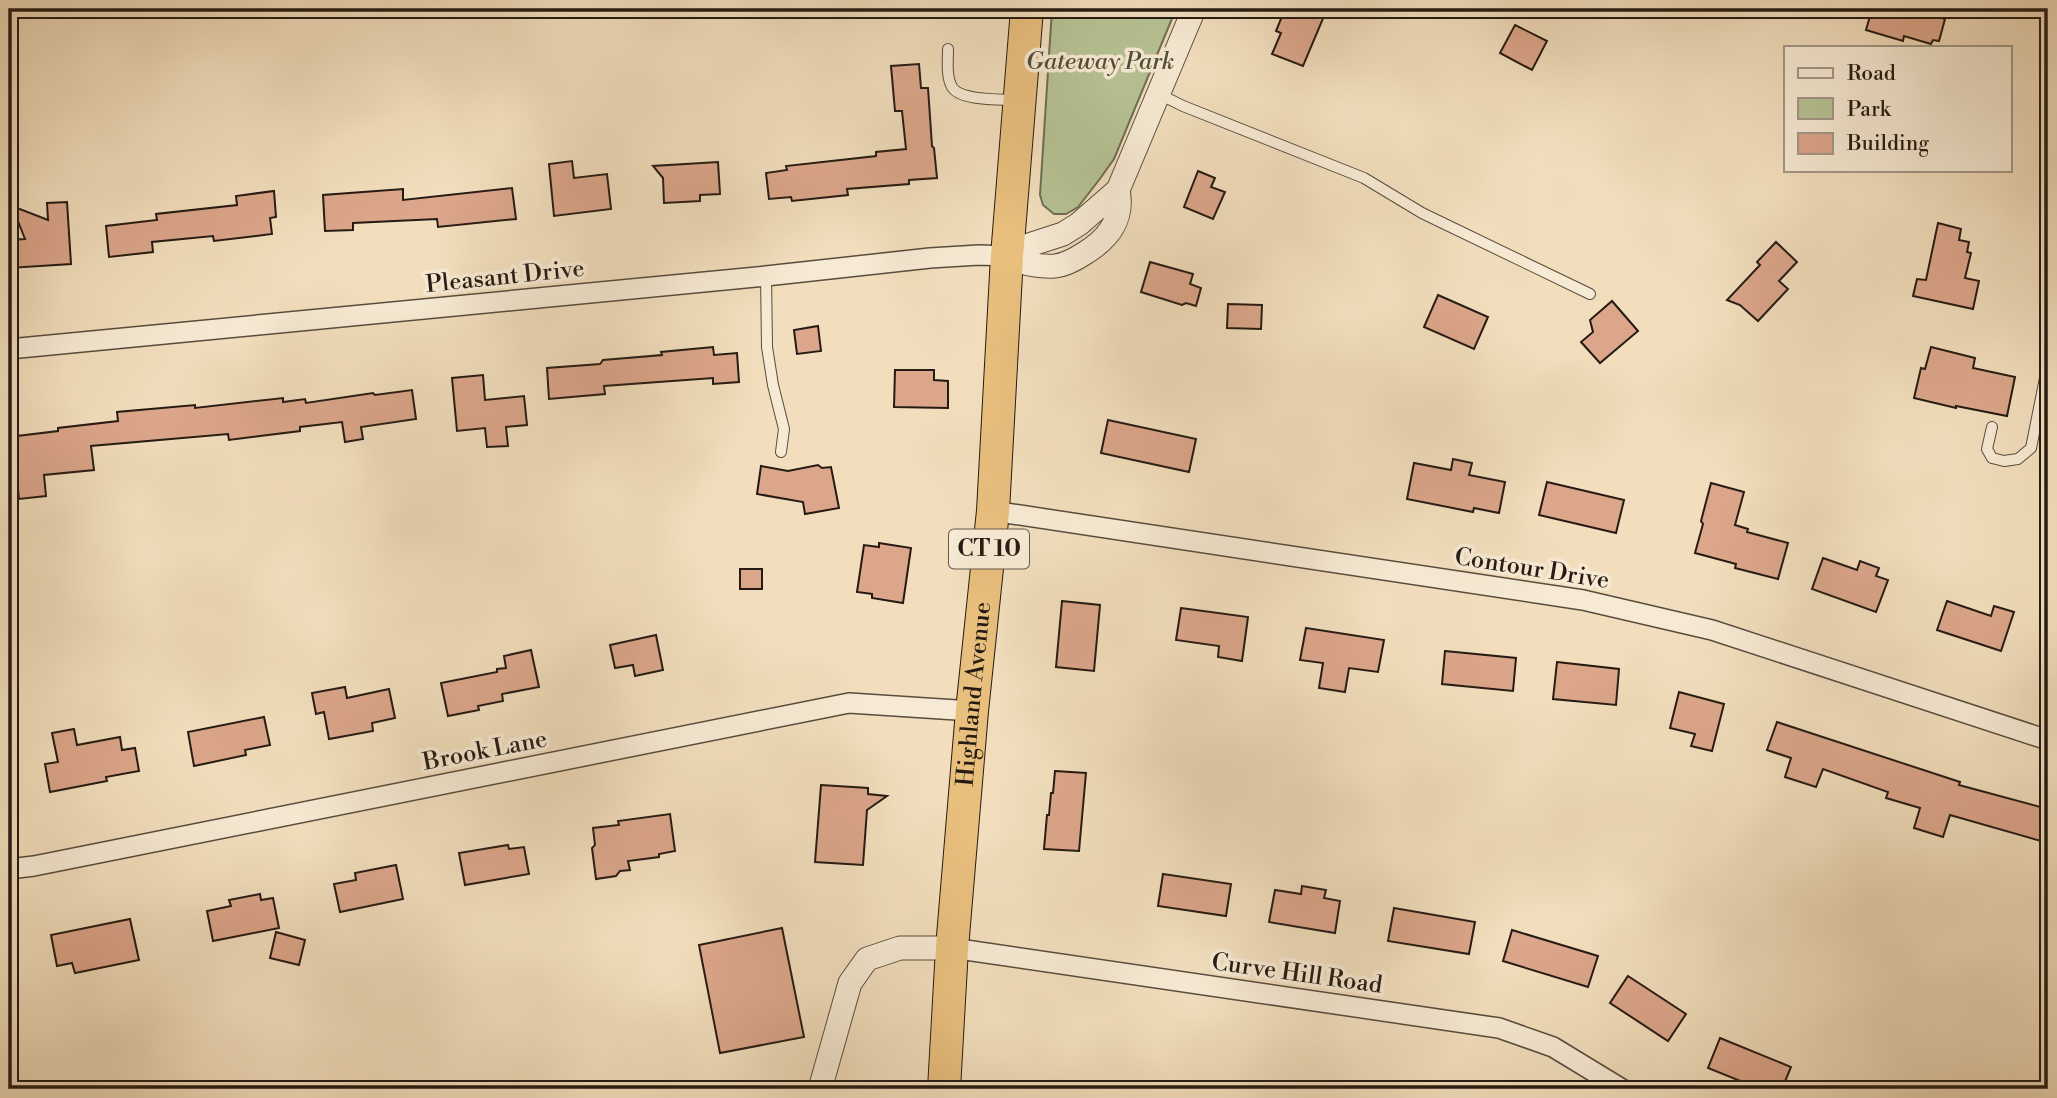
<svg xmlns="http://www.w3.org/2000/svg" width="2057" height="1098" viewBox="0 0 2057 1098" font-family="'Libre Bodoni',serif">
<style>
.green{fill:#b6c294;stroke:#6e6e54;stroke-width:2}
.building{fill:#dca68b;stroke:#251b13;stroke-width:2}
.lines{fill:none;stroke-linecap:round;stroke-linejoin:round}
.service-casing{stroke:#584c3e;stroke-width:12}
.minor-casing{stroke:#584c3e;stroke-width:22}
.tertiary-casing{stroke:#584c3e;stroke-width:25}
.trunk-casing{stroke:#251b13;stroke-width:34}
.service{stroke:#f7ead4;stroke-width:10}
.minor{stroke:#f7ead4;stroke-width:19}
.tertiary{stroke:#f7ead4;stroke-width:23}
.trunk{stroke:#e9bf7e;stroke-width:32}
.labels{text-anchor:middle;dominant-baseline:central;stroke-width:7;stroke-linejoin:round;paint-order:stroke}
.shield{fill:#f7ead4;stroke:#64594d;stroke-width:2}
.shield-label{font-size:23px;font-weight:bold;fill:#251b13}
.park-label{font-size:24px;font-style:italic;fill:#504d3a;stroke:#f7ead4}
.street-label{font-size:24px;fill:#251b13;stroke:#f7ead4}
</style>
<rect width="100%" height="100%" fill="#f2debd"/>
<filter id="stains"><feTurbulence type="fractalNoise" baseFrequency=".00286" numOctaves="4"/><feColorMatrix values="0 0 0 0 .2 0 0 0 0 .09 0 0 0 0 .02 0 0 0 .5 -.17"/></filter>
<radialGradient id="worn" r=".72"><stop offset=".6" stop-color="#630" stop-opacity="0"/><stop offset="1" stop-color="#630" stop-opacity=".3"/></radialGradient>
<polygon class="green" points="1052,9 1176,9 1114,159 1099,180 1078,207 1066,214 1054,214 1043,205 1040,195"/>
<g class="building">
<polygon points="1285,9 1327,9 1303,66 1272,54 1281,33 1276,31"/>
<polygon points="1872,9 1879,9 1905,16 1907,9 1909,9 1945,19 1939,41 1933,40 1931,44 1904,36 1903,41 1866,30"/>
<polygon points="1515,25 1547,41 1532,70 1500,53"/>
<polygon points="919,64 921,88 928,88 932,146 934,148 937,178 909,180 909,184 847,189 848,195 792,201 791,197 769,199 766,173 787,170 786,166 876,156 876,152 906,149 902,111 895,111 891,66"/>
<polygon points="572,161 574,178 607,174 611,209 554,216 549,164"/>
<polygon points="718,162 720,194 700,195 700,201 664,203 663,178 653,166"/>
<polygon points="1198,171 1215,178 1211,187 1225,192 1213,219 1184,207"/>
<polygon points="512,188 516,219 438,227 437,219 353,223 353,230 325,231 323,195 403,189 403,200"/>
<polygon points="274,191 276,217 270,218 272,234 214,241 213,236 152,242 153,252 109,257 106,226 157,220 156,214 237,205 236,196"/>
<polygon points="67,202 71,264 9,268 9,240 25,239 12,206 48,220 47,203"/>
<polygon points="1938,223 1961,229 1959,240 1969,242 1967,252 1971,253 1965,278 1979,281 1973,309 1913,296 1917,279 1926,280"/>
<polygon points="1776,242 1797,262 1779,281 1788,289 1758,321 1740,305 1727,300 1760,265 1757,262"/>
<polygon points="1150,262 1193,274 1190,284 1201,288 1196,306 1186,303 1182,305 1141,292"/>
<polygon points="1438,295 1488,317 1474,349 1424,327"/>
<polygon points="1612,301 1638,331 1600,363 1581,342 1593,332 1590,320"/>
<polygon points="1228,304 1262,305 1261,329 1227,328"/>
<polygon points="818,326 821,351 797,354 794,330"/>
<polygon points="713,347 714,355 737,353 739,382 713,384 713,378 604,386 605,394 549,399 547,368 600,364 603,360 662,355 661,352"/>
<polygon points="1931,347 1975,358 1973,368 2015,377 2007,416 1956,406 1956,408 1914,398 1921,368 1925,369"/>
<polygon points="895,370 934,370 934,380 948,381 948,408 894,407"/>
<polygon points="483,375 485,400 524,396 527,425 506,427 508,446 487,447 485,428 457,431 452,378"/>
<polygon points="412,390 416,419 361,427 363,439 345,442 342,422 300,427 300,431 229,440 228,434 91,446 94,470 44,475 46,496 19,499 17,479 11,480 9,437 58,431 58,428 118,421 117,412 195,405 195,408 283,398 283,402 305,399 306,403 373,393 375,395"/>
<polygon points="1108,420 1196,439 1189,472 1101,453"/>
<polygon points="1453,459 1472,463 1469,475 1505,482 1499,513 1474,508 1473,512 1407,499 1414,463 1451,470"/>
<polygon points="818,465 822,468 831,467 839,508 805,514 803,502 757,494 761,466 788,471"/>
<polygon points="1547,482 1624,500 1616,533 1539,515"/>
<polygon points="1711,483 1744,492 1735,525 1748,529 1747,532 1788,543 1778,579 1735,568 1736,564 1695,553 1703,524 1701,521"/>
<polygon points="879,543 911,548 903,603 872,598 872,594 857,592 864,545 879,547"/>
<polygon points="1823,558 1857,570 1860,561 1879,568 1876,576 1888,580 1876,612 1812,589"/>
<rect x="740" y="569" width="22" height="20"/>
<polygon points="1062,601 1100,605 1094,671 1056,667"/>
<polygon points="1947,601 1991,616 1994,606 2014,612 2001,651 1937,630"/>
<polygon points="1181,608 1248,617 1242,661 1218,657 1219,646 1176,640"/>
<polygon points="1306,628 1384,640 1378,672 1349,668 1345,692 1319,688 1323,663 1300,660"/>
<polygon points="656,635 663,670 635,676 633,665 615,668 610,645"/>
<polygon points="531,650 539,687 502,694 503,701 478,706 479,710 448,716 441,683 497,672 497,669 506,668 504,656"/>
<polygon points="1445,651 1516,658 1513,691 1442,684"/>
<polygon points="1557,662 1619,669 1616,705 1553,699"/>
<polygon points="345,687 347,698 389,689 395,718 372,723 373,731 329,739 324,712 316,714 312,693"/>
<polygon points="1679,692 1724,704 1712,751 1691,746 1695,734 1670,728"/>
<polygon points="264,717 270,745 245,750 246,755 194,766 188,732"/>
<polygon points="1777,722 1960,782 1959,785 2048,809 2048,843 1950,815 1943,837 1914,828 1920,808 1886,798 1888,792 1823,769 1816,787 1785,777 1791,758 1767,750"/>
<polygon points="74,729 77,745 120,737 122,750 135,748 139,771 106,777 107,781 50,792 45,764 58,762 52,733"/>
<polygon points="1055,771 1086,773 1079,851 1044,849 1047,815 1049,815 1051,793 1053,793"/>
<polygon points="821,785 868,788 868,794 887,796 867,810 863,865 815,862"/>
<polygon points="670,814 675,851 659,854 659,857 628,861 630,870 620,871 616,876 596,879 592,848 595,845 593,828 619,825 618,821"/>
<polygon points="508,845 509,849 524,847 529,874 465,885 459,853"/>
<polygon points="396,865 403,899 340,912 334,884 356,880 355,873"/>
<polygon points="1163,874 1231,884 1226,916 1158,906"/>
<polygon points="1302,886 1326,890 1324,898 1340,901 1335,933 1269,922 1275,890 1301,894"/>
<polygon points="260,894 261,900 273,898 279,928 213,941 207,911 231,906 229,900"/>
<polygon points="1394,908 1475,922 1469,954 1388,941"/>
<polygon points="130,919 139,960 75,973 72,963 57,966 51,935"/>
<polygon points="782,928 804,1037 720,1053 699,945"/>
<polygon points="1512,930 1598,956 1588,987 1503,961"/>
<polygon points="276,932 305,940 299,965 270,958"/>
<polygon points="1628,976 1686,1014 1668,1041 1610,1003"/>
<polygon points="1720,1038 1791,1067 1782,1089 1760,1089 1708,1068"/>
</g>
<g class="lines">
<g class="service-casing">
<g id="service">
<path d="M948 49C948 61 946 76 952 87 960 101 1000 99 1015 100"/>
<polyline points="1159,94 1183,106 1364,178 1422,213 1590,294"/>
<polyline points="766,276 767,347 773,385 784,429 781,452"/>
<polyline points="1992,427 1987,449 1992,458 2004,461 2018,459 2031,448 2048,363"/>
</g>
</g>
<g class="minor-casing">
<g id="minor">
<polyline points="9,349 766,276 930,258 979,255 1007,256"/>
<polyline points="993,511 1583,600 1712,630 2048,740"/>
<polyline points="9,869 34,866 849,703 972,711"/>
<polyline points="952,948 1499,1028 1553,1047 1622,1089"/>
</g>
</g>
<g class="tertiary-casing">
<g id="tertiary">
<polyline points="1007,256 1023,247 1063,234 1079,224 1118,190 1194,9"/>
<path d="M1007 256C1023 264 1037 267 1055 266 1066 265 1076 259 1085 253 1108 239 1124 219 1118 190"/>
<polyline points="820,1089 850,983 867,959 900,948 952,948"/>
</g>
</g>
<g class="trunk-casing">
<g id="trunk">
<path id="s1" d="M944 1089 952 948 972 711 993 511 1007 256 1027 9"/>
</g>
</g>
<use href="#service" class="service"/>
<use href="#minor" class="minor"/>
<use href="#tertiary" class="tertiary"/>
<use href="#trunk" class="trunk"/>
</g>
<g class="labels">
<rect class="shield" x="949" y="529.5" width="80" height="39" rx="5"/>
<g class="shield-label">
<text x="989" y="549">CT 10</text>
</g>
<g class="park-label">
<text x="1100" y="62">Gateway Park</text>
</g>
<g class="street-label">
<text transform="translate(505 277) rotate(-6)">Pleasant Drive</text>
<text transform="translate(1532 569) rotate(9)">Contour Drive</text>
<text stroke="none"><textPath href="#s1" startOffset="396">Highland Avenue</textPath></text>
<text transform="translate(485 751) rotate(-11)">Brook Lane</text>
<text transform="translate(1297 974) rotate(8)">Curve Hill Road</text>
</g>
</g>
<rect width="2057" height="1098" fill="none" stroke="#f2debd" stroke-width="35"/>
<rect x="10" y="10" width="2036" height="1077" fill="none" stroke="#251b13" stroke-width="3.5"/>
<rect x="18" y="18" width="2022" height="1063" fill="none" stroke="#251b13" stroke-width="2"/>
<rect x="1784" y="46" width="228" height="126" fill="#f7ead4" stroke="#a39787" stroke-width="2"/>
<rect x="1798" y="68" width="35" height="10" fill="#f7ead4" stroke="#a39787" stroke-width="2"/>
<text x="1847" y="80" font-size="21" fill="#251b13">Road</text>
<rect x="1798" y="98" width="35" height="21" fill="#b6c294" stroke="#a39787" stroke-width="2"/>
<text x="1847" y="116" font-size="21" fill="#251b13">Park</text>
<rect x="1798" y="133" width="35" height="21" fill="#dca68b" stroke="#a39787" stroke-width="2"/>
<text x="1847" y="150" font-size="21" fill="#251b13">Building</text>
<rect width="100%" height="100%" filter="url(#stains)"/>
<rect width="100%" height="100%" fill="url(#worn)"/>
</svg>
